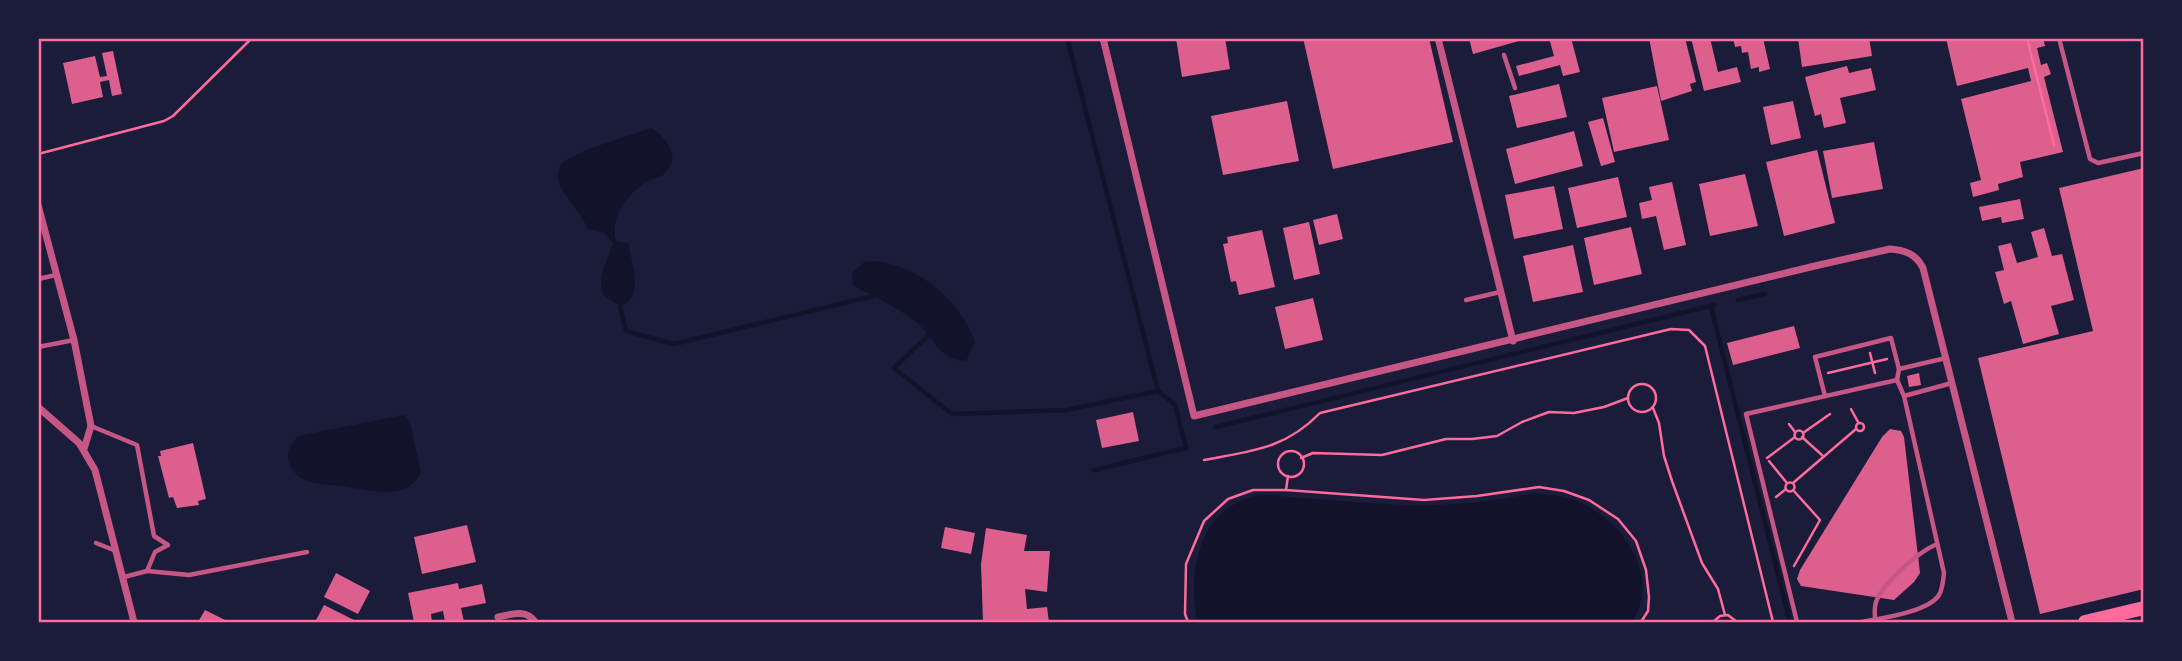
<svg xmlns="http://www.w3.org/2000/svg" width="2182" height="661" viewBox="0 0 2182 661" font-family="'Sofia Sans Condensed',sans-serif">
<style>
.water{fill:#12122b}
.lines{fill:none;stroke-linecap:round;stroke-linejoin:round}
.stream{stroke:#12122b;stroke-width:4.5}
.building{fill:#dd5f8e}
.path{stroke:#ff6b9d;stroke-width:2.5}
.service{stroke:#c65784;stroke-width:4.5}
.minor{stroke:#c65784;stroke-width:7}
.primary{stroke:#ff6b9d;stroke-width:14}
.neatline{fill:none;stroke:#ff6b9d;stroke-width:2.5}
</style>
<rect width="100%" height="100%" fill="#1b1b3a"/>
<g class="water">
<path d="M651 128C661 133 675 149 672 161 671 166 666 172 662 176 636 181 608 214 616 241L628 243C631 261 646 299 620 306L603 295C597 274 607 263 613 243L605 233 588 229C582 213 560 193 558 179 557 174 560 167 562 162L589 149Z"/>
<path d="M878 261C921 269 961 300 975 342L966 361C935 358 936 338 916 322 897 307 874 297 853 285L852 273 864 262Z"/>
<path d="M404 415 410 423 421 473C417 481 410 487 401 490 384 495 365 489 348 487 329 484 298 486 290 465 285 453 290 445 298 436Z"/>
<path d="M1536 493C1549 495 1563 496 1575 500 1621 518 1663 575 1632 622H1197C1188 572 1197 511 1255 496 1267 493 1284 497 1297 498 1341 500 1386 506 1430 505 1466 505 1501 499 1536 493Z"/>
</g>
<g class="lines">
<g class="stream">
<polyline points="1067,38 1158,391 1175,405 1186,448 1094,470"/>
<polyline points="1738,300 1765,294"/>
<polyline points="620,306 626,331 674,344 873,296"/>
<polyline points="1711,306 1790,622"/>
<polyline points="928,336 894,368 952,414 1066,410 1158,391"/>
<polyline points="1216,427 1714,305"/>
</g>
</g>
<g class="building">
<polygon points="1176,38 1225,38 1230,69 1182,77"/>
<polygon points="1303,38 1429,38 1453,142 1333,169"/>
<polygon points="1469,38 1526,38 1526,39 1473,54"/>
<polygon points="1549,38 1571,38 1580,72 1563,76 1560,65 1519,76 1516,66 1554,56"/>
<polygon points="1649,38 1685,38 1696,82 1690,84 1692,91 1661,101"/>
<polygon points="1691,38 1710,38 1718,72 1737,67 1741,82 1704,91"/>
<polygon points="1733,38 1763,38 1770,69 1759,72 1759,67 1751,69 1748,52 1742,53 1741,46 1735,47"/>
<polygon points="1798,38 1869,38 1872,56 1802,67"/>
<polygon points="1946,38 2043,38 2045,46 2037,48 2041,65 2047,63 2051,74 2044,77 2063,152 2020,162 2023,177 1998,184 1999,190 1973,197 1970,183 1981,180 1961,99 2031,81 2028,68 1957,86"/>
<polygon points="113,51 122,94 112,96 109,80 100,82 103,97 72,104 63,63 95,56 100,77 107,76 102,53"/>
<polygon points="1847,66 1849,73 1871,68 1876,90 1840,98 1846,123 1824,128 1821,114 1815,116 1805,77"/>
<polygon points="1559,84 1567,117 1517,128 1509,96"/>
<polygon points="1657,86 1669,140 1614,152 1602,98"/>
<polygon points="1287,101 1299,161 1223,175 1211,116"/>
<polygon points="1793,101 1801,138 1771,145 1763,107"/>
<polygon points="1603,118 1615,162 1601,166 1588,122"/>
<polygon points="1574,131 1583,166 1515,184 1506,149"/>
<polygon points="1874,142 1883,189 1832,198 1823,151"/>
<polygon points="1817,150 1835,223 1784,236 1766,162"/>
<polygon points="2144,168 2144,589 2040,614 1978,358 2093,331 2059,188"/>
<polygon points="1745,174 1758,226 1710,236 1699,184"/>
<polygon points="1618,177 1627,217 1577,228 1568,188"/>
<polygon points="1672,182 1686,245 1664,250 1656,216 1642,219 1639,203 1652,200 1649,187"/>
<polygon points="1554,186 1563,229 1514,239 1505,195"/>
<polygon points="2020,199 2024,219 2002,223 2001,217 1982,221 1979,207"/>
<polygon points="1337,214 1343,239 1319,245 1313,220"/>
<polygon points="1309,222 1320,274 1294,280 1283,228"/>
<polygon points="1631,227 1642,274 1594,285 1584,238"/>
<polygon points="2044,228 2052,256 2062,254 2074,300 2051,306 2059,334 2023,344 2011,301 2004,304 1995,272 2004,270 1998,246 2011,243 2017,263 2038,257 2031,232"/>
<polygon points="1262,230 1275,287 1239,295 1236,281 1231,282 1223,244 1228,243 1227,237"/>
<polygon points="1573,245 1583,292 1533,302 1523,256"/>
<polygon points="1313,298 1323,340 1285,349 1275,307"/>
<polygon points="1794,326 1800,348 1733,365 1727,343"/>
<polygon points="1919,373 1921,385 1909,387 1907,376"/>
<polygon points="1133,412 1139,441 1102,448 1096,420"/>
<polygon points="1890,429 1901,431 1904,437 1920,573 1914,582 1894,600 1801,586 1797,579 1800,570 1882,437"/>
<polygon points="193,443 206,499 198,501 199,505 177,508 173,497 169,498 158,456 161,456 160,451"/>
<polygon points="467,525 476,562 422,574 414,537"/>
<polygon points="945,527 975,533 971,554 941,548"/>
<polygon points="986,528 1027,535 1024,551 1050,551 1047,592 1025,589 1027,609 1047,607 1049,622 983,622 981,564"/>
<polygon points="336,573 370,591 358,614 324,597"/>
<polygon points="458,583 459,589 482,584 486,603 461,608 464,622 445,622 443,611 431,614 432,622 414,622 408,593"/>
<polygon points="324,605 358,622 315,622"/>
<polygon points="205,610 229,622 198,622"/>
</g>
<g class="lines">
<g class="path">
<polyline points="2027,38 2054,145"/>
<polyline points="38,154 164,121 173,116 252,38"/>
<polyline points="1870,353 1875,373"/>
<polyline points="1828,373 1887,359"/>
<circle cx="1642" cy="398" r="14"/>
<polyline points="1653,408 1659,423 1664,456 1672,481 1702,563 1718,589 1725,615"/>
<polyline points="1851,409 1858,422"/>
<circle cx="1860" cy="427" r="4"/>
<polyline points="1789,424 1795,432"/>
<circle cx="1799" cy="435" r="4.5"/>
<polyline points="1803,433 1830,414"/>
<polyline points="1802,437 1823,456"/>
<circle cx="1291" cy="464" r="13"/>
<polyline points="1301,458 1313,453 1382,455 1446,439 1472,439 1497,436 1522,422 1549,412 1574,413 1604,407 1628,398"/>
<polyline points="1767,458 1795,437"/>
<path d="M1204 460C1251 451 1285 449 1320 413L1671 329 1689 330 1705 346 1773 622"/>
<polyline points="1769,461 1787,483"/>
<circle cx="1790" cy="487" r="4.5"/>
<polyline points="1793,483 1856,429"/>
<polyline points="1286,490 1288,476"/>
<polyline points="1793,490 1820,520 1794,566"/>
<polyline points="1776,497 1786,489"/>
<polyline points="1188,622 1185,614 1186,564 1204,521 1228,499 1253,490 1286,490 1424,500 1477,496 1539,487 1564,491 1589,500 1618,519 1636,541 1646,570 1649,597 1648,611 1641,622"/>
<polyline points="1713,622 1720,616 1728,615 1737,622"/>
</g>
<g class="service">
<polyline points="2059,38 2090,159 2098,163 2144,153"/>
<polyline points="1504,55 1515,88"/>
<polyline points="38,279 56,275"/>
<polyline points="1466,300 1500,292"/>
<polyline points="38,347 74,340"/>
<polyline points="1899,369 1946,358"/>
<path d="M1825 396 1815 357 1891 338 1899 369 1897 380 1904 396 1944 573C1943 581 1943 588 1939 595 1928 612 1882 618 1862 622"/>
<polyline points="1904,396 1952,383"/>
<polyline points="91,426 137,445 154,536 168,545 155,552 147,571 124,577"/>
<polyline points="96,543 116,551"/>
<polyline points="147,571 189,575 307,552"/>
<path d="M1875 619C1875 614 1874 608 1876 602 1883 583 1918 552 1937 544"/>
<polyline points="1797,622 1746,414 1897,380"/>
</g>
<g class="minor">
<path d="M1103 38 1194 416 1819 265 1890 249C1905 250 1916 254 1923 268L2012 622"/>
<polyline points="1438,38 1513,341"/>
<polyline points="38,205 74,340 91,426 84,449"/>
<polyline points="38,407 79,443 95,470 134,622"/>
<path d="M498 617C512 614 527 609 535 622"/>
</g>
<polyline class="primary" points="2085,622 2144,608"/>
</g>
<rect width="2182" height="661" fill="none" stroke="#1b1b3a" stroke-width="80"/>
<rect x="40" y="40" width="2102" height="581" class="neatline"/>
</svg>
